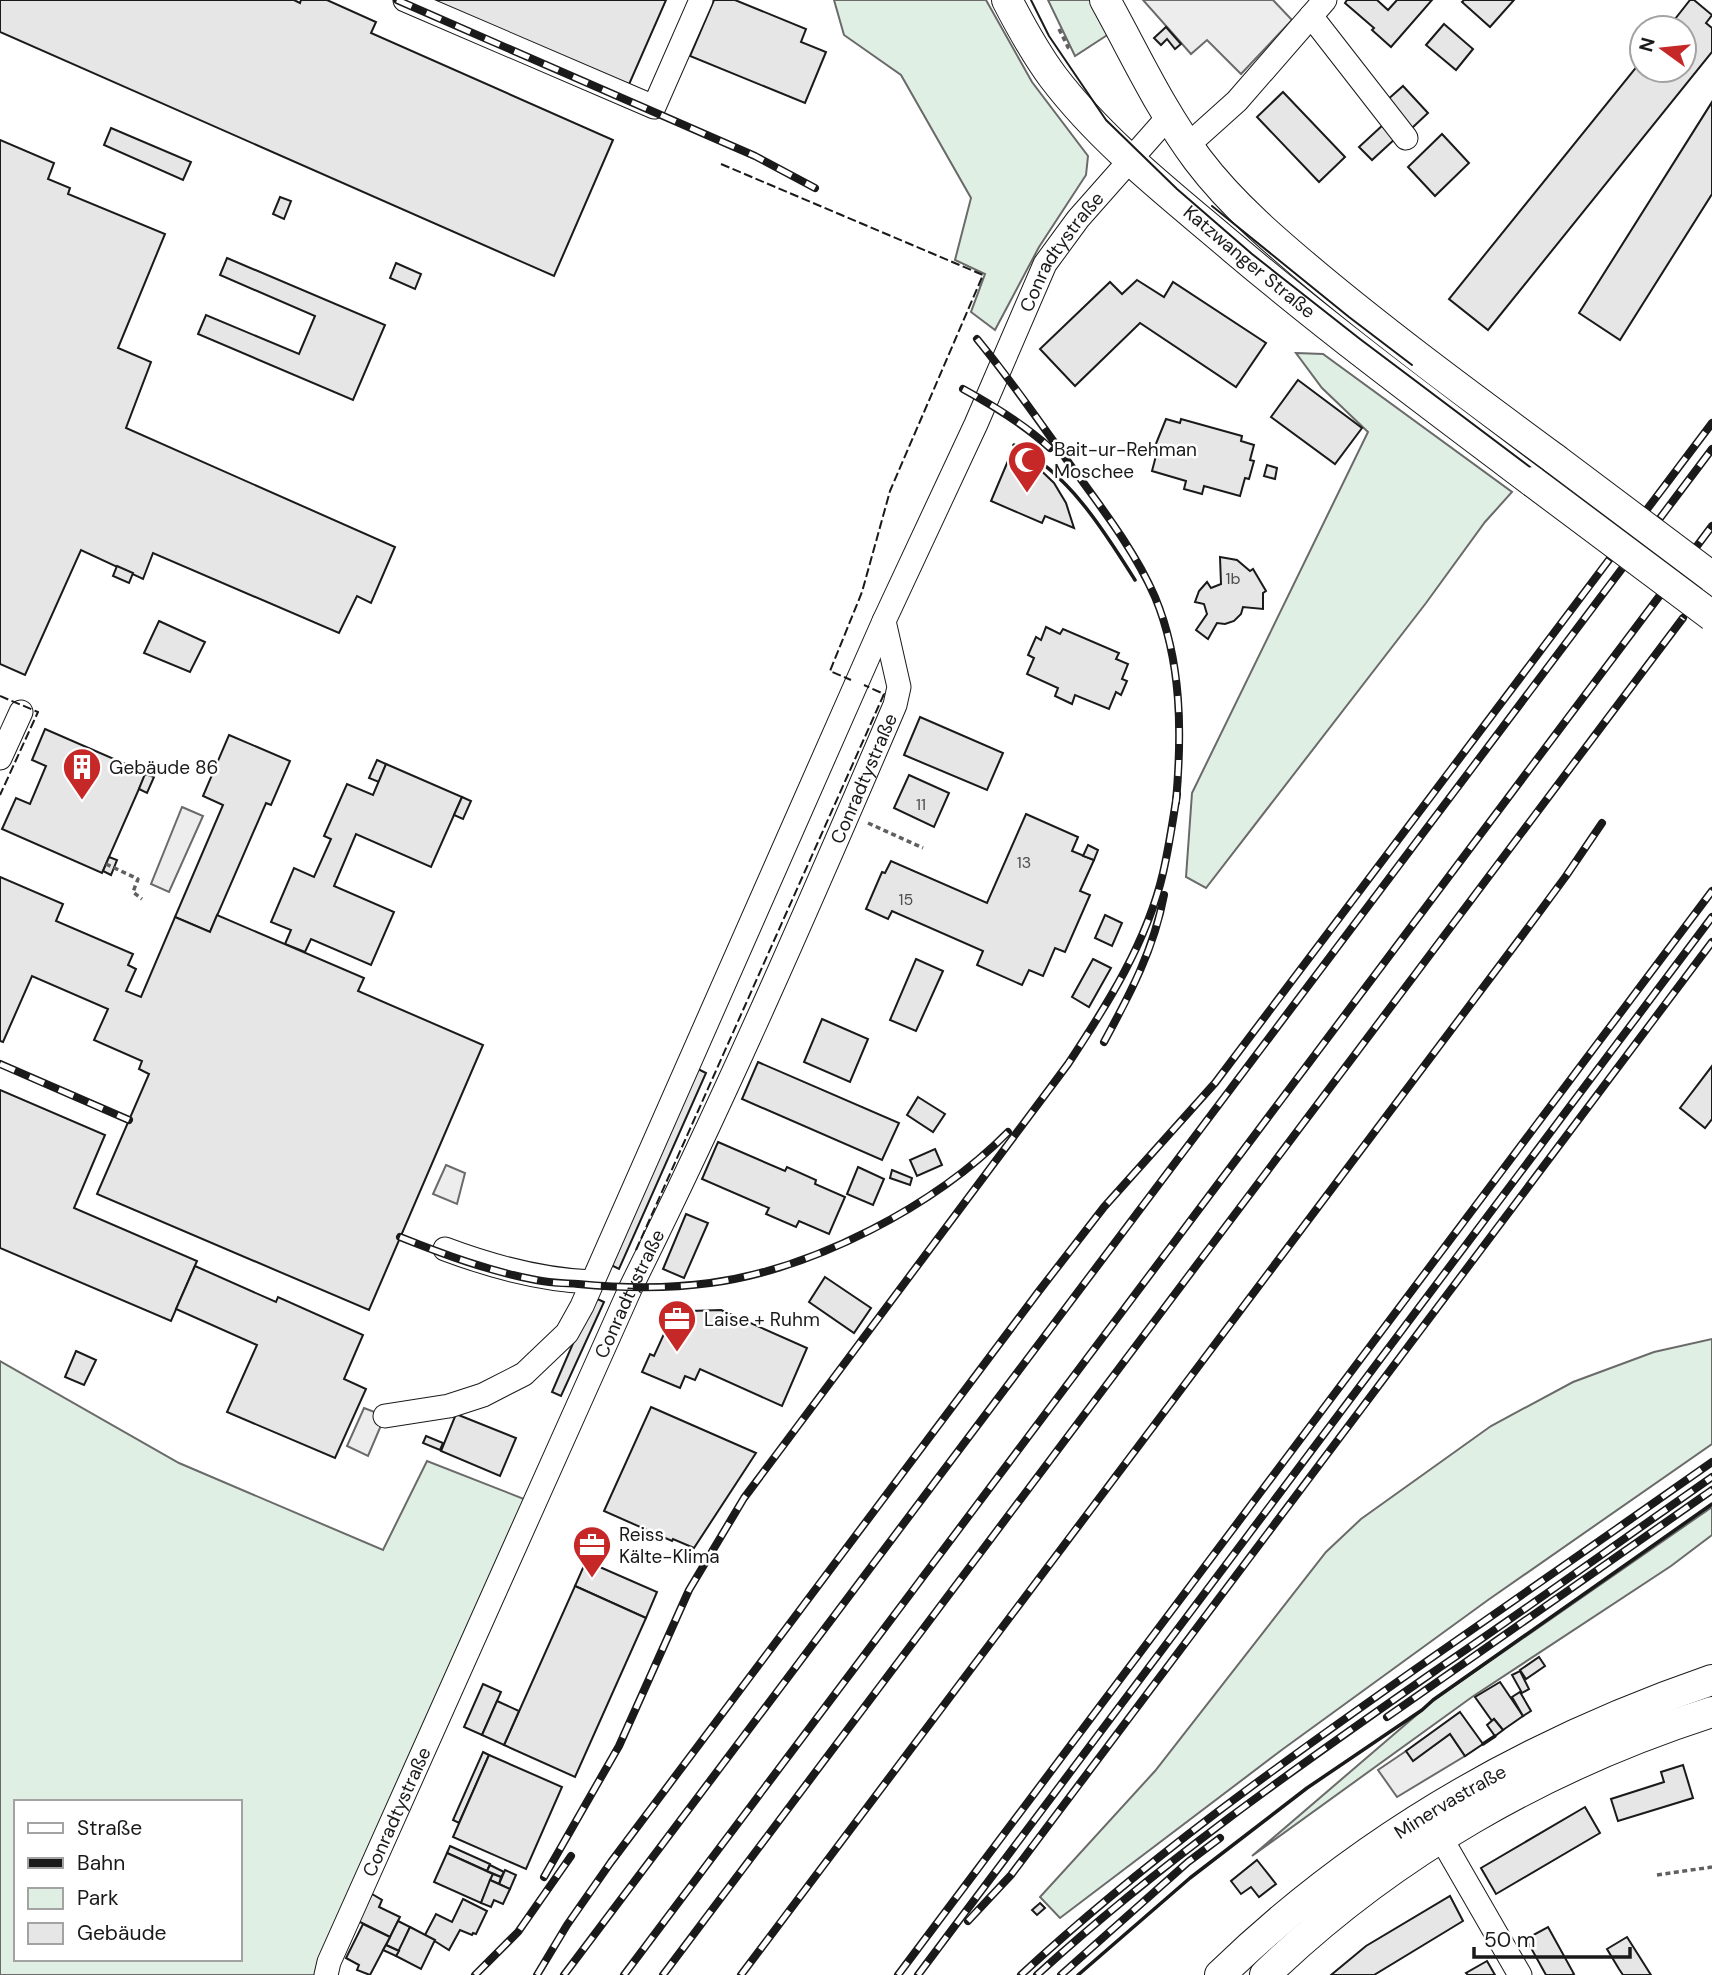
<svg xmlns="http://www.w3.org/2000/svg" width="1712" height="1975" viewBox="0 0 1712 1975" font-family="'DM Sans',sans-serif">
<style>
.green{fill:#e0efe3;stroke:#6a6a6a;stroke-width:2;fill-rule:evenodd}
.parking{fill:#ededed;stroke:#6a6a6a;stroke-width:2}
.building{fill:#e6e6e6;stroke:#1a1a1a;stroke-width:2}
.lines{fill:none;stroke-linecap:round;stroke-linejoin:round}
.minor-casing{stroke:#1a1a1a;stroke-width:25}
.major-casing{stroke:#1a1a1a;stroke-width:32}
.path{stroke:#5f5f5f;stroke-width:3.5;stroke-dasharray:5 3.5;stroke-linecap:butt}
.minor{stroke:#fff;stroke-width:23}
.major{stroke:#fff;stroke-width:30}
.tram{stroke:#1a1a1a;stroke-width:2}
.rail-casing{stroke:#1a1a1a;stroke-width:8}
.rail{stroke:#fff;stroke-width:5;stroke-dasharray:16;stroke-linecap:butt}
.major-bridge-casing{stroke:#1a1a1a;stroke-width:32;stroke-linecap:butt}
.major-bridge{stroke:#fff;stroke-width:30}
.fence{stroke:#1a1a1a;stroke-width:2;stroke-dasharray:9 3.5;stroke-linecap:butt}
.wall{stroke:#1a1a1a;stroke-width:3.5}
.labels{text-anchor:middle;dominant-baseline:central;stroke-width:5;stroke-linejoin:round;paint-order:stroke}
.number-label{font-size:16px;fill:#4d4d4d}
.street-label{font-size:19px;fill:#1a1a1a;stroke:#fff}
.poi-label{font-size:19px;fill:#1a1a1a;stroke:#fff;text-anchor:start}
</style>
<rect width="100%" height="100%" fill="#fff"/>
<g class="green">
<polygon points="834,0 986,0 1032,82 1088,156 1086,175 1039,247 995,330 971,312 985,274 955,260 971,198 901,75 844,35"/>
<polygon points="1048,0 1097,0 1115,30 1075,56"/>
<polygon points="1296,353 1323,354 1512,492 1485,522 1426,603 1206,888 1186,877 1192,793 1368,432 1322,388"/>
<polygon points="1712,1339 1712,1444 1488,1600 1283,1749 1060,1918 1040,1897 1155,1771 1326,1552 1361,1519 1491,1426 1573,1382 1654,1352"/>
<path d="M0 1361 179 1463 383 1550 427 1461 529 1501 318 1975H0ZM16 1802H240V1959H16Z"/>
<polygon points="1712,1507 1712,1535 1671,1566 1472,1697 1252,1856 1434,1700"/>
</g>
<g class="parking">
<polygon points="1143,0 1273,0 1292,20 1241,74 1207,40 1191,54"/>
<polygon points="182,807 203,816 169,892 151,884"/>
<polygon points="446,1165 465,1173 457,1204 433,1194"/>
<polygon points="364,1408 385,1416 368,1456 347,1446"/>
<polygon points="1450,1734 1465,1756 1397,1797 1378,1770 1406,1751 1413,1760"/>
</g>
<g class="building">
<polygon points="0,0 294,0 300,3 301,0 327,0 376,22 371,33 613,140 554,276 0,32"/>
<polygon points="426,0 666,0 627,89"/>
<polygon points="714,0 735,0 806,29 801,42 826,52 805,103 690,56"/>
<polygon points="1347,0 1377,0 1388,10 1397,0 1432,0 1391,47 1372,30 1374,28 1345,3"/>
<polygon points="1464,0 1514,0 1490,27 1462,2"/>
<polygon points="1690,0 1694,0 1712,15 1706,23 1712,28 1712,52 1488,330 1449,299 1642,60 1642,70 1684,70 1684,28 1668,28"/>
<polygon points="1444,24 1473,49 1456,70 1426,45"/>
<polygon points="1166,27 1181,44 1175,49 1167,39 1161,45 1154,38"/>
<polygon points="1403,86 1428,113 1412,128 1386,101"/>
<polygon points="1283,92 1345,157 1319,182 1257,117"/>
<polygon points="1712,102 1712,194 1620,340 1579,313"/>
<polygon points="1384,124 1396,138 1372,160 1359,147"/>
<polygon points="111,128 191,162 183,180 104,145"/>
<polygon points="1442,134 1469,163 1435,196 1408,167"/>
<polygon points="0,140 54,163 48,179 70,188 68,194 165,234 118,348 151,362 126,428 395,547 371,603 357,596 339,633 153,553 143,579 81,550 25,675 0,664"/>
<polygon points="280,197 291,201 284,219 273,214"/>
<polygon points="227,258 385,325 353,400 198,334 206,315 299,354 315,316 220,275"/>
<polygon points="396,263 421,274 415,289 390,278"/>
<polygon points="1137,280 1164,297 1173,282 1266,343 1236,387 1140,323 1075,386 1040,349 1110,282 1122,294"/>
<polygon points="1298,380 1362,428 1335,464 1271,417"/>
<polygon points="1166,419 1180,423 1181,419 1242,436 1241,441 1254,445 1250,460 1254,461 1249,479 1245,478 1240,496 1204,486 1202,494 1184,489 1186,481 1152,471 1157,452 1153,451"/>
<polygon points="1013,449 1026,456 1054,483 1066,503 1074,528 1045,516 1042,523 991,501"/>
<polygon points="1267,465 1277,468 1275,479 1264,476"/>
<polygon points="1220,557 1237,560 1250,571 1253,569 1266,591 1263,593 1263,609 1243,607 1241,614 1234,621 1225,624 1217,623 1208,639 1196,630 1207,614 1204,604 1195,602 1199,591 1207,582 1211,588 1221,584"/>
<polygon points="117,566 133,573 129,583 113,576"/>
<polygon points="159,621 205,642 190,672 144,653"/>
<polygon points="1046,627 1060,634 1063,629 1119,653 1116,659 1128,664 1122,679 1127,681 1121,695 1116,692 1109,709 1075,695 1072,704 1055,696 1058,688 1027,674 1034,658 1028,655 1036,637 1041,640"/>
<polygon points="920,717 1003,753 987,790 904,755"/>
<polygon points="45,729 146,773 102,873 2,829 16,798 30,804 46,766 32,760"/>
<polygon points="229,735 290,761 271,805 266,803 210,932 175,917 223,805 203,796"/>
<polygon points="377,760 386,764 379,782 369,778"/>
<polygon points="386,764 462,797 431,867 356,834 334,886 394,912 371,965 311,939 305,952 285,944 291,930 271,922 294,868 314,877 331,839 324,836 347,784 373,795"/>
<polygon points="145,774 154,777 147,793 139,789"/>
<polygon points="909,775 949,793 934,827 894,808"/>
<polygon points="462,797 471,801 463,819 454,815"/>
<polygon points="1026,814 1078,837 1072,851 1094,860 1080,891 1090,895 1065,952 1055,948 1043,976 1029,970 1022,985 977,965 983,951 892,911 888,919 866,909 882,872 885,873 891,861 987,903"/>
<polygon points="1088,845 1098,850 1094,860 1083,856"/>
<polygon points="109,857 117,860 111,875 103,871"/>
<polygon points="0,877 63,904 56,921 133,954 128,965 136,969 126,991 141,997 175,917 210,932 217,915 364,978 358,991 483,1045 369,1310 97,1194 149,1074 139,1069 142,1061 94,1040 108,1009 32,976 3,1042 0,1041"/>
<polygon points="1105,915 1122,923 1112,946 1095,938"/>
<polygon points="916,959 943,971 916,1031 890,1020"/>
<polygon points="1093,959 1111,968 1089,1007 1072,997"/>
<polygon points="822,1019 868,1039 850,1082 804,1062"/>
<polygon points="758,1062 899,1123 882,1160 742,1099"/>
<polygon points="1712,1066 1712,1119 1705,1128 1680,1108"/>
<polygon points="696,1068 706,1073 619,1269 609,1264"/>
<polygon points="0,1090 105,1135 74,1208 197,1261 171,1321 0,1248"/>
<polygon points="918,1097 945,1114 933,1132 907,1115"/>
<polygon points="718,1142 785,1171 787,1167 816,1180 815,1184 845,1197 829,1234 799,1221 796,1227 766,1214 769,1208 702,1179"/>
<polygon points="935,1149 942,1165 917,1176 910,1160"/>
<polygon points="858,1167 884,1179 873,1205 847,1194"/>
<polygon points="892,1170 912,1178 910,1185 890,1178"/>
<polygon points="686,1214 708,1223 684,1278 663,1269"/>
<polygon points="195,1266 276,1302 278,1297 363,1335 344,1379 366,1389 335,1458 227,1412 257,1345 176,1309"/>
<polygon points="825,1277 871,1308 854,1333 809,1302"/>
<polygon points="593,1297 604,1302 561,1396 552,1392"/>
<polygon points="721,1310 807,1348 782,1406 700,1369 695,1380 685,1376 680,1388 642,1372 650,1354 654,1356 668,1325 682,1332 690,1311"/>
<polygon points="76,1351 96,1360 84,1385 65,1377"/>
<polygon points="651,1407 756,1453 694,1548 673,1539 672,1541 604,1511"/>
<polygon points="456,1414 516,1438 500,1476 441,1451"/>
<polygon points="426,1436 443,1443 440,1450 423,1443"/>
<polygon points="586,1561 657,1592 646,1618 575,1586"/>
<polygon points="575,1586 646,1618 575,1777 504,1745"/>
<polygon points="1539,1657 1545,1666 1526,1679 1520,1670"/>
<polygon points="1520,1671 1529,1689 1522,1693 1512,1675"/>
<polygon points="1500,1682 1523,1716 1503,1730 1494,1719 1492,1721 1475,1697"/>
<polygon points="483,1684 501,1692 482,1735 464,1727"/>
<polygon points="1520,1692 1531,1711 1523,1716 1512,1697"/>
<polygon points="497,1701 519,1711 504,1745 482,1735"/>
<polygon points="1460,1712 1483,1744 1465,1756 1450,1734 1413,1761 1406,1751"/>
<polygon points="1494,1719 1503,1730 1495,1736 1487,1725"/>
<polygon points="483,1752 489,1755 459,1823 453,1820"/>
<polygon points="489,1755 562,1787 526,1869 453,1837"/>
<polygon points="1683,1765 1693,1798 1618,1821 1611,1799 1664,1782 1661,1772"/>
<polygon points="1585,1807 1600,1833 1496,1894 1481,1868"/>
<polygon points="450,1846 490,1864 487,1871 447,1853"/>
<polygon points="447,1853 493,1874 481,1903 434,1882"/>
<polygon points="1257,1860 1276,1884 1259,1897 1251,1887 1241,1894 1231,1881"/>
<polygon points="490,1865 504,1872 501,1877 487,1871"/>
<polygon points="505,1870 516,1875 510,1889 499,1884"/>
<polygon points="493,1874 501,1877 499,1884 490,1880"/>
<polygon points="490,1880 510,1889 503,1904 494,1900 491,1907 481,1903"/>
<polygon points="372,1894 382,1900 379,1907 400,1917 390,1937 358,1921"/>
<polygon points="1450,1896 1463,1921 1374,1975 1331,1975 1366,1946"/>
<polygon points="463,1899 487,1911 476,1934 473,1933 472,1935 460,1930 449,1950 425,1935 436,1914 452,1922"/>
<polygon points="1040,1903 1045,1908 1037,1915 1032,1910"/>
<polygon points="398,1921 410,1927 399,1951 386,1945"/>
<polygon points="363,1924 390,1937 370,1975 357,1970 359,1965 346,1958"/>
<polygon points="410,1927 435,1940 421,1969 396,1956"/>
<polygon points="1548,1927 1574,1974 1572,1975 1546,1975 1526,1939"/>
<polygon points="1627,1937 1651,1975 1623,1975 1619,1969 1607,1949"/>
<polygon points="386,1945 399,1951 396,1956 383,1950"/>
<polygon points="1487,1961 1495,1975 1468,1975 1466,1973"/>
</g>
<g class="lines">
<g class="minor-casing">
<g id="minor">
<polyline points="405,0 654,107 701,0"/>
<polyline points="1311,16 1406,138"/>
<polyline points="1188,145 1237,101 1325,0"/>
<polyline points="0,758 21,712"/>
<path d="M445 1249C493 1267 541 1280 592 1282"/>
<path id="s1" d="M385 1416 449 1406 483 1395 524 1374 567 1333 582 1306 884 621 976 424 1045 264 1078 219 1169 116"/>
<polyline points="1441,1838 1520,1975"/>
<path id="s2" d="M326 1975 329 1962 631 1287C726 1096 811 901 895 705L899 687 884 621"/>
</g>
</g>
<g class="major-casing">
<g id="major">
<path id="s3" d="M1007 0C1021 27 1035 53 1053 77 1103 143 1171 195 1233 248 1330 330 1432 406 1533 482"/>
<path d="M1105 0C1135 54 1161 111 1198 160 1232 205 1277 243 1319 278 1395 341 1475 400 1555 459"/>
<path id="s4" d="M1220 1975C1360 1839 1529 1743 1712 1680"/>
<path d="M1265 1975C1390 1854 1546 1765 1712 1712"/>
</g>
</g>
<g class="path">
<polyline points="1059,29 1068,47 1065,49"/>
<polyline points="868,823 923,848"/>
<polyline points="106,864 138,879 133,892 142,899"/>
<polyline points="1657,1875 1712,1867"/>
</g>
<use href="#minor" class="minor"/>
<use href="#major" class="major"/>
<g class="tram">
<polyline points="1031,0 1049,36 1106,120 1177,189 1252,254 1360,339 1712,604"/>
<polyline points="1212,206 1349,317 1412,365"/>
</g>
<g class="rail-casing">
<g id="rail">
<polyline points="397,0 755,156 815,188"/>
<path d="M977 339C1010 379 1039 421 1069 463 1100 506 1134 549 1155 597 1182 662 1182 733 1176 802"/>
<path d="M963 389C994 406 1024 424 1050 448"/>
<path d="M1104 1042C1130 994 1154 949 1164 895"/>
<polyline points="0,1064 129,1120"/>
<path d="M400 1237C445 1255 489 1271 536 1280 550 1283 564 1283 578 1284 622 1288 667 1289 710 1283 814 1269 935 1206 1008 1132"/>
<polyline points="1387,1717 1712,1490"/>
<path d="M544 1877 619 1746 689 1590 744 1498 1068 1064C1107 1005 1147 942 1163 873 1169 847 1173 820 1177 794"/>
<polyline points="968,1921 1011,1875 1712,942"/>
<polyline points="475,1975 518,1932 571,1856"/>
<polyline points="537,1975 567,1925 611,1862 1039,1291 1104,1207 1215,1083 1712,423"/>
<polyline points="564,1975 1712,449"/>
<polyline points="624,1975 1712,526"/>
<polyline points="663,1975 1683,618"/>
<polyline points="741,1975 1521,937 1566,876 1602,823"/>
<polyline points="898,1975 1712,891"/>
<polyline points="918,1975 1712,917"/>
<path d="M1021 1975C1144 1861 1280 1764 1417 1668 1516 1599 1614 1531 1712 1462"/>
<path d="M1037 1975C1163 1860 1303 1763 1442 1666 1533 1604 1622 1540 1712 1477"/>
<polyline points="1061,1975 1188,1862 1220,1838"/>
</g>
</g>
<use href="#rail" class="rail"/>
<g class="major-bridge-casing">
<g id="major-bridge">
<polyline points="1555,459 1712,577"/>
<polyline points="1533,482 1712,616"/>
</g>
</g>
<use href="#major-bridge" class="major-bridge"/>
<g class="fence">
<polyline points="721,164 983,275 890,491 862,592 830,671 851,680"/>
<polyline points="0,696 38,712 0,795"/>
<polyline points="636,1250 884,694 864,685"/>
</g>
<g class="wall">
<path d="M1014 445C1069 474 1103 529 1135 580"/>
<polyline points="1483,1744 1495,1736"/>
<polyline points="1078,1975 1190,1878 1307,1788 1422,1710 1433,1700 1712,1504"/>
</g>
</g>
<defs>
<g id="mosque-pin" transform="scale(2.0125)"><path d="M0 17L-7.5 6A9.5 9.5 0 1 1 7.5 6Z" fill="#c62828" stroke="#fff"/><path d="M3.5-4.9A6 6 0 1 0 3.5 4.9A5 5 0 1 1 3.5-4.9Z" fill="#fff"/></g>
<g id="building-pin" transform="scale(2.0125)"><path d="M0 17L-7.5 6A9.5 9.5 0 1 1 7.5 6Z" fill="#c62828" stroke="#fff"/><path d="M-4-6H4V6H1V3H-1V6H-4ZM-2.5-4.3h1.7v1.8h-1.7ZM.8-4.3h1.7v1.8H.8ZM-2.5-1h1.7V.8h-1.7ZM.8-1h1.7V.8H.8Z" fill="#fff"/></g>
<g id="office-pin" transform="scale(2.0125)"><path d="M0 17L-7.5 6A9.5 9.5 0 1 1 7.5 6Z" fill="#c62828" stroke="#fff"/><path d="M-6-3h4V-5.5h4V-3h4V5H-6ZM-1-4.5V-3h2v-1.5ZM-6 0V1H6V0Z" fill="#fff"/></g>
</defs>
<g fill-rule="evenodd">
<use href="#mosque-pin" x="1027" y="460"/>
<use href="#building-pin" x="82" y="767"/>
<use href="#office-pin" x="677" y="1319"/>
<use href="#office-pin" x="592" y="1545"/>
</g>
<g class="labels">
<g class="number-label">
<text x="1233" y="578">1b</text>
<text x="921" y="804">11</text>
<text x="1024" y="862">13</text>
<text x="906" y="899">15</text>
</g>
<g class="street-label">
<text stroke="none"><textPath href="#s1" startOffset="1396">Conradtystraße</textPath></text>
<text stroke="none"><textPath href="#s3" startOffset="360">Katzwanger Straße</textPath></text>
<text stroke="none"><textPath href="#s2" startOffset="1312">Conradtystraße</textPath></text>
<text stroke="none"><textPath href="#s2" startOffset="746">Conradtystraße</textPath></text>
<text stroke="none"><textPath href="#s4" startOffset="289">Minervastraße</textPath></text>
<text stroke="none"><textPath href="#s2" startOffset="178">Conradtystraße</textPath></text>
</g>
<g class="poi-label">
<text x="1054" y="449">Bait-ur-Rehman<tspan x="1054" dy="22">Moschee</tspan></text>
<text x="109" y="767">Gebäude 86</text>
<text x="704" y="1319">Laise + Ruhm</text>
<text x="619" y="1534">Reiss<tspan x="619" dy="22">Kälte-Klima</tspan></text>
</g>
</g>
<rect x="14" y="1800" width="228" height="161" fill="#ffffff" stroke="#a3a3a3" stroke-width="2"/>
<rect x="28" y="1823" width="35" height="10" fill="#ffffff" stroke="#a3a3a3" stroke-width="2"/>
<text x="77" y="1835" font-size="21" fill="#1a1a1a">Straße</text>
<rect x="28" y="1858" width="35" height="10" fill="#1a1a1a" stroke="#a3a3a3" stroke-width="2"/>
<text x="77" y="1870" font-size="21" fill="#1a1a1a">Bahn</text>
<rect x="28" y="1888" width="35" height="21" fill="#e0efe3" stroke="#a3a3a3" stroke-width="2"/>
<text x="77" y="1905" font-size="21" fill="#1a1a1a">Park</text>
<rect x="28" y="1923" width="35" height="21" fill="#e6e6e6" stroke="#a3a3a3" stroke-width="2"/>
<text x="77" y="1940" font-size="21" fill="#1a1a1a">Gebäude</text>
<g transform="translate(1663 49) rotate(285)"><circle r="33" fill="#ffffff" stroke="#a3a3a3" stroke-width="2"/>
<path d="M0-5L12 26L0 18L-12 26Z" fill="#c62828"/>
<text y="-10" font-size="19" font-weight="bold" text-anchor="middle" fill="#1a1a1a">N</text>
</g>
<path d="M1474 1947v10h156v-10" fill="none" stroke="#1a1a1a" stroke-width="3.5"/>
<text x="1484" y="1947" font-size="21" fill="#1a1a1a" stroke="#ffffff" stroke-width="5" paint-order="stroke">50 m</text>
</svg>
